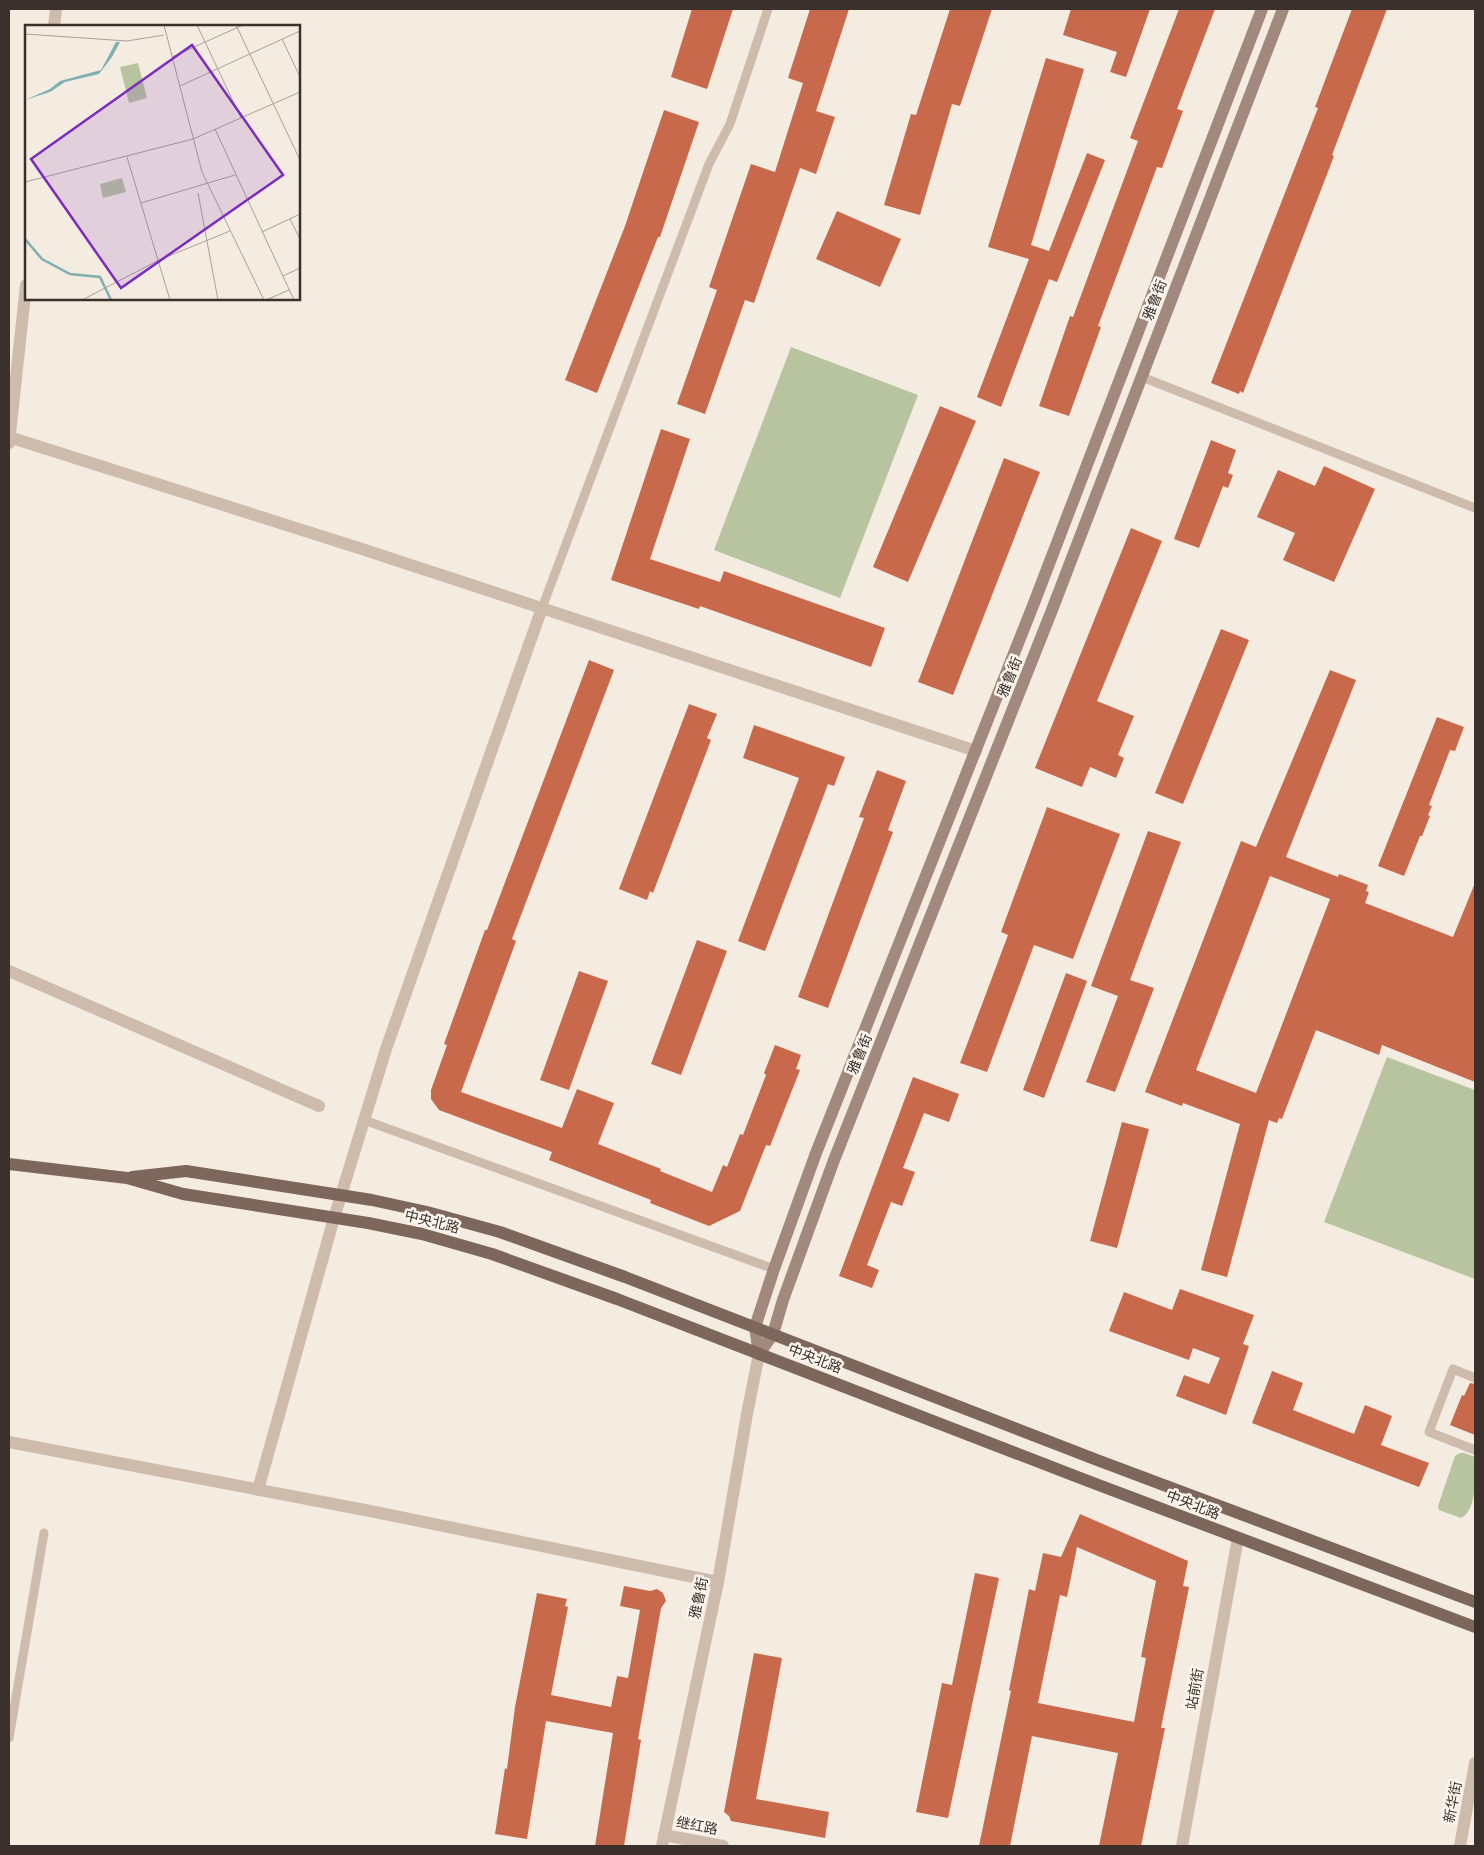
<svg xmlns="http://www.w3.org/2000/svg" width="1484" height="1855" viewBox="0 0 1484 1855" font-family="Rubik,'Noto Sans SC',sans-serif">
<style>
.green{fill:#b8c4a0}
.building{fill:#c8694b;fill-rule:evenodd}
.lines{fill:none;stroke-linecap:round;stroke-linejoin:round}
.service{stroke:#cdbbac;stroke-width:9}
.minor{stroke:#cdbbac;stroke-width:12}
.tertiary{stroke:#cdbbac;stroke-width:12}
.secondary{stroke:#a18a7d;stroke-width:12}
.primary{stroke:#7d675c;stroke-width:12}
.labels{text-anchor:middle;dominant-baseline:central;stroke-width:5;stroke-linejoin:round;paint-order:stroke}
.street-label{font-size:14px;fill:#3b302b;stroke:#fbf5ee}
.inset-river{fill:none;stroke:#7fb0b2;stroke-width:2.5}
.inset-road{fill:none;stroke:#aaa098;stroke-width:1}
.view{fill:#7b2cbf;fill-opacity:0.15;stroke:#7b2cbf;stroke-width:2.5}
.inset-edge{fill:none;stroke:#3b302b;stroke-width:2.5}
</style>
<rect width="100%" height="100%" fill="#f4ebe1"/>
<g class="green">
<polygon points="791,347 918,395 840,598 714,550"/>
<polygon points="1387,1057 1475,1090 1475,1279 1324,1222"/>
<path d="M1460 1453H1464L1475 1457C1475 1473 1478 1510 1461 1518L1439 1510 1438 1506 1455 1456Z"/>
</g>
<g class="building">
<polygon points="692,9 733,9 707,89 671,77"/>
<polygon points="810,9 849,9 816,111 835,117 816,174 800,168 754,303 745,300 705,414 677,404 717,290 709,287 751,164 775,172 803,83 788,78"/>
<polygon points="950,9 992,9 960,106 952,104 920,215 884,205 911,114 916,115"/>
<polygon points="1071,9 1150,9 1126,77 1110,72 1117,52 1063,35"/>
<polygon points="1179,9 1215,9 1177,109 1183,111 1162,168 1157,167 1098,326 1101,327 1069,416 1039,406 1070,316 1073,317 1138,141 1130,138"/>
<polygon points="1352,9 1387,9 1332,155 1334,156 1243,393 1240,391 1239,394 1211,383 1318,108 1315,107"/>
<polygon points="1046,58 1084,69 1031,245 1049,251 1087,153 1105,160 1057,282 1049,279 1001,407 977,397 1029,259 988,247"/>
<polygon points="664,110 699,122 660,237 658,237 597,393 565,380 625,226"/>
<polygon points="837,211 901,239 880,287 816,259"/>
<polygon points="940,406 976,421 908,582 873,567"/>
<polygon points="661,429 690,439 650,559 720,582 724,571 885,628 871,667 700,606 699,609 611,580"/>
<polygon points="1211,440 1236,450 1228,473 1233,475 1228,488 1223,486 1199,548 1174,539"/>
<polygon points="1004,458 1040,472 953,695 918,682"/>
<polygon points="1324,466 1375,489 1334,582 1283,560 1295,533 1257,517 1278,470 1315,486"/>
<polygon points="1131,528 1162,541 1097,701 1134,716 1118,755 1124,758 1116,778 1090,767 1082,787 1035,768"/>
<polygon points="1221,629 1249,640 1183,804 1155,793"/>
<polygon points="589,660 614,670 512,939 516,941 461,1092 562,1128 577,1089 614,1103 598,1144 661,1169 660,1171 712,1192 723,1165 727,1167 740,1134 743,1135 766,1075 764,1073 775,1045 801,1055 796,1069 800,1070 770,1146 766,1145 740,1211 709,1226 650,1203 651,1200 549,1160 552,1152 439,1110 431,1099 431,1090 447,1045 444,1044 485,930 487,930"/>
<path d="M1330 670 1356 680 1286 857 1338 877 1339 874 1368 885 1366 891 1369 892 1365 903 1453 937 1475 883V1082L1382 1045 1379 1055 1316 1030 1282 1119 1279 1118 1277 1123 1269 1120 1227 1277 1201 1270 1240 1124 1183 1103 1182 1106 1145 1092 1241 841 1256 847ZM1270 876 1330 899 1256 1093 1196 1070Z"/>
<polygon points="689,704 717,714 707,738 711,740 703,761 653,893 650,891 647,900 619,889"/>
<polygon points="1437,717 1464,727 1455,751 1450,750 1429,805 1432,806 1428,815 1430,816 1422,836 1420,836 1404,876 1378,866"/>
<polygon points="754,725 845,757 834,786 828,784 765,951 738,941 799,778 743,758"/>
<polygon points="877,770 906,781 888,830 893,832 828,1008 798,997 864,818 859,817"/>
<polygon points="1047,807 1120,834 1073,959 1034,945 987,1072 960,1063 1008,935 1001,932"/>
<polygon points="1148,831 1181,842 1130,980 1154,988 1115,1092 1086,1082 1118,996 1091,986"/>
<polygon points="697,940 727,951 681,1075 651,1064"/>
<polygon points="579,971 608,981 569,1090 540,1080"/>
<polygon points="1066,973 1087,981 1044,1098 1023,1090"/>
<polygon points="913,1077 959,1094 949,1122 924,1113 903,1168 915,1172 902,1206 891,1202 867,1265 879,1270 872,1288 839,1276"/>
<polygon points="1122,1122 1149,1129 1117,1248 1090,1241"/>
<polygon points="1180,1289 1254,1315 1243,1344 1249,1346 1226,1415 1176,1396 1184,1375 1209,1384 1220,1358 1193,1348 1189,1360 1109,1331 1124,1292 1172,1310"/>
<polygon points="1272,1371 1303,1383 1293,1410 1354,1434 1365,1405 1392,1416 1381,1445 1429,1463 1419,1487 1252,1423"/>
<polygon points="1470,1383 1475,1384 1475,1435 1450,1425 1462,1395 1464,1396"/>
<path d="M1080 1514 1188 1561 1183 1586 1189 1587 1161 1728H1165L1141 1846H1099L1118 1753 1032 1736 1010 1846H979L1011 1691 1009 1690 1029 1589 1035 1591 1043 1553 1061 1557ZM1077 1547 1156 1581 1141 1657 1146 1658 1134 1722 1038 1703 1060 1595 1067 1597Z"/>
<polygon points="975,1573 999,1578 948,1818 916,1812 942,1683 952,1685"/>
<polygon points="624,1586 650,1591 657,1589 663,1593 666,1601 661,1608 638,1739 641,1740 624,1846 595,1846 613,1733 546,1721 527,1839 495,1834 505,1768 507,1769 515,1707 537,1593 567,1599 565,1606 568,1607 551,1695 611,1707 617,1676 628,1678 640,1610 620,1606"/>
<polygon points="754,1653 782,1658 756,1799 829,1812 825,1838 731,1821 729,1816 724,1812"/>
</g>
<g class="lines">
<g class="service">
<polyline points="1142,377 1475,508"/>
<polyline points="542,608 709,164 730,124 768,9"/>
<polyline points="364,1120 774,1269"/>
<polyline points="1475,1378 1453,1369 1429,1432 1475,1450"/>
<polyline points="9,1738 44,1533"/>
</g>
<g class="minor">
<polyline points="54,26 56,9"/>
<polyline points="9,443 26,285"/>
<polyline points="9,971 319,1106"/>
<polyline points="258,1490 334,1218 386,1049 542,608"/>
<polyline points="664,1835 723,1846"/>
<polyline points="1182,1846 1238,1538"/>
<polyline points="1460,1846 1475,1763"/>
</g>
<g class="tertiary">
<polyline points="9,437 362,549 976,751"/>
<polyline points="9,1442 370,1511 718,1582"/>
<polyline points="662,1846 718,1582 747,1414 759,1354"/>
</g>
<g class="secondary">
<polyline points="759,1354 773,1334 783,1300 834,1160 1052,610 1283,9"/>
<polyline points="759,1354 755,1327 774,1269 816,1153 1034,603 1262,9"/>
</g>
<g class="primary">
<polyline points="9,1164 127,1178 183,1194 368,1223 422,1234 492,1254 617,1299 1088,1481 1475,1627"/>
<polyline points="132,1177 186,1171 372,1200 427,1212 500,1232 625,1277 1097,1460 1475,1602"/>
</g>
</g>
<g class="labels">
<g class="street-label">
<text transform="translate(1155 300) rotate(-69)">雅鲁街</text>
<text transform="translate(1010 677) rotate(-68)">雅鲁街</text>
<text transform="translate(860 1054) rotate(-68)">雅鲁街</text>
<text transform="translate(432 1222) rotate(14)">中央北路</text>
<text transform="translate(815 1359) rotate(21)">中央北路</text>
<text transform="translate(1193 1505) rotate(21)">中央北路</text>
<text transform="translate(699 1598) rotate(-78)">雅鲁街</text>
<text transform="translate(1195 1689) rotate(-80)">站前街</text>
<text transform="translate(1453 1802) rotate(-79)">新华街</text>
<text transform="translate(697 1826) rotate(11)">继红路</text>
</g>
</g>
<g transform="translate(25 25)">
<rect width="275" height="275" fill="#f4ebe1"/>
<path d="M113 38 122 73 104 78 95 42ZM97 153 101 167 78 173 75 159Z" fill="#b8c4a0"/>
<path d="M91 17H95L87 32 74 49 40 57 25 67 0 75 25 64 35 56 76 45Z" fill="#7fb0b2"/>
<path class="inset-river" d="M0 214 17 234 45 249 75 252 86 275"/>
<path class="inset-road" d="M139 0 177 147 239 275M172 0 216 93M211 0 275 135M0 9 102 16 139 10M257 14 275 52M147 32 218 0M155 61 275 6M190 104 269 275M168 114 275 67M102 132 145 275M0 157 168 114M173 168 193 275M116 178 210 150M265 194 275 214M237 207 275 189M258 251 275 243M57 275 134 235 205 206M241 275 264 265"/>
<path class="view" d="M167 20 258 150 96 263 6 134Z"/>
<rect width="275" height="275" class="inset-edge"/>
</g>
<rect width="1484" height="1855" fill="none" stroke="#3b302b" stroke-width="20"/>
</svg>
